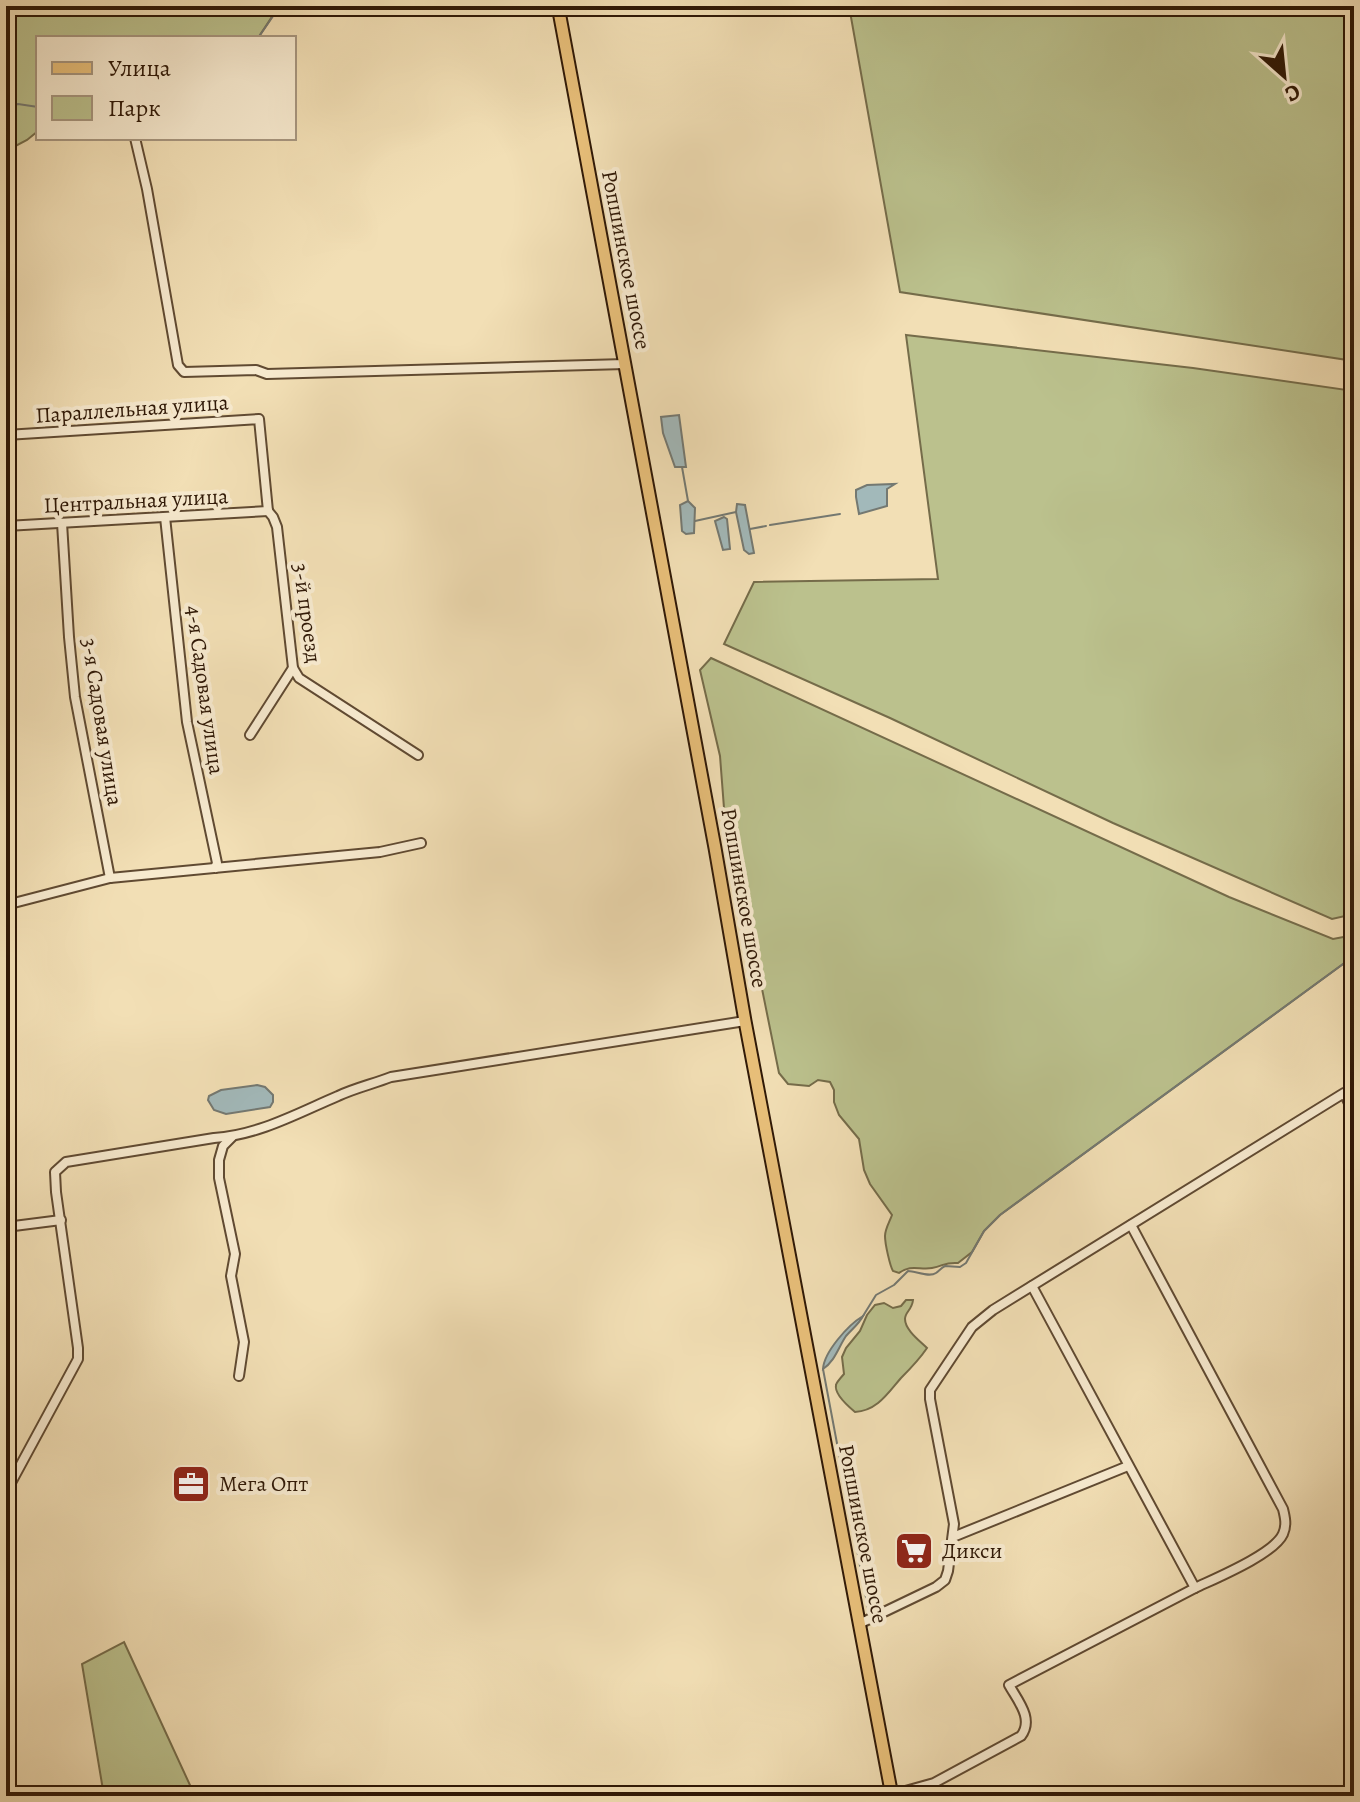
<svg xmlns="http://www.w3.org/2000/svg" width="1360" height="1802" viewBox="0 0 1360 1802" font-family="Alegreya,serif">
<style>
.green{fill:#bbc18d;stroke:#756c4a;stroke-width:2}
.water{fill:#a2b9ba;stroke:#747972;stroke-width:2}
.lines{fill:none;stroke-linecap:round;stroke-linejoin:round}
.stream{stroke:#747972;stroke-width:2}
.minor-casing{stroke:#604a32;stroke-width:12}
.major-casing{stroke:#2f1806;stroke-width:15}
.minor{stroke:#f7eacf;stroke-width:8}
.major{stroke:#e9c07a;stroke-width:11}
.labels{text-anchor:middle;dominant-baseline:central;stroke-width:8;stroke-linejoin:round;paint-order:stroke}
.street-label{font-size:22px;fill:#2f1806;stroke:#f7eacf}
.poi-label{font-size:22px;fill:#2f1806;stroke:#f7eacf;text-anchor:start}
</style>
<rect width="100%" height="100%" fill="#f2dfb5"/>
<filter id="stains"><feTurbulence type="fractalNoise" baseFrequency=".0025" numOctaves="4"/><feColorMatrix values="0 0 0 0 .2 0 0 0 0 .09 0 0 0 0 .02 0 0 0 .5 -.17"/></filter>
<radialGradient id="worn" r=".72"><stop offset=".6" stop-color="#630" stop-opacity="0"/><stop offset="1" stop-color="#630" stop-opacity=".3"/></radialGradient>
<g class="green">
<polygon points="6,6 279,6 258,38 38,38 38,131 27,140 6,151"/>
<polygon points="849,6 1354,6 1354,361 900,292"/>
<polygon points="906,335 1193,368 1354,391 1354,914 1332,919 1113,823 890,718 724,644 754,582 938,579"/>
<path d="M711 658 1229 897 1333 939 1354 935V956L1000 1215 984 1231 972 1252 958 1263C944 1262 944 1266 932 1268 919 1270 911 1264 899 1273L893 1271C890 1266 885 1244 885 1236 885 1229 890 1221 892 1215L870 1184 864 1170 859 1139 839 1115 834 1102V1090L830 1082 818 1080 809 1086 788 1084 779 1073 758 969 742 877 724 808 720 756 700 670Z"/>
<path d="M906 1300H913C912 1310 905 1312 905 1319 905 1330 920 1341 927 1348 919 1360 911 1368 901 1378 888 1393 877 1411 855 1412 849 1407 834 1394 836 1385 836 1383 844 1374 844 1374L842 1357 846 1348 860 1331 867 1315 875 1305 884 1303 893 1308 901 1306Z"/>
<polygon points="124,1642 195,1796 104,1796 82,1664"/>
</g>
<g class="water">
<polygon points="679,415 686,467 675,467 663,433 661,417"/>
<polygon points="895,484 887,489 887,506 859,514 856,497 856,490 867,485"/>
<polygon points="688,501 695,508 694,533 686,534 682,531 680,505"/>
<polygon points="737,504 745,505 754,553 749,554 744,550 736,512"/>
<polygon points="724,517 727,519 730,549 723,550 715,521"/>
<polygon points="257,1085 265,1087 273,1095 273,1102 270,1107 226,1114 214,1110 208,1100 209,1096 221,1090"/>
<path d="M863 1316C859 1324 852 1329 846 1336 838 1348 835 1361 823 1369 824 1352 848 1325 863 1316Z"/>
</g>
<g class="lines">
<g class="stream">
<polyline points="258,38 280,6"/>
<polyline points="6,108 18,104 38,107"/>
<polyline points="682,467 688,501"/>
<polyline points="695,521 736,512"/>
<polyline points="770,525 840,514"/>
<polyline points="750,529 766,526"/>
<path d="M863 1316 876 1295 894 1285 908 1271C916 1271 929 1278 936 1273 939 1271 941 1268 945 1266L960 1267 966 1263 984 1231 1000 1215 1354 956"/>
<polyline points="823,1369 868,1608"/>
</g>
<g class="minor-casing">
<g id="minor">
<polyline points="135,138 147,189 178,365 184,372 256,370 267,374 625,364"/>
<polyline points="6,435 259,419 268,511"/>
<polyline points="268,511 273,517 277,527 293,668 299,678 418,755"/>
<polyline points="165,517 187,722 217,863 215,868"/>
<polyline points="62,523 69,637 75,697 110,878"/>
<polyline points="6,526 268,511"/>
<polyline points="250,735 293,668"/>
<polyline points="6,892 8,905"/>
<polyline points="6,905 110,878 380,852 421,843"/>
<polyline points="232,1137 223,1146 219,1160 219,1178 235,1254 231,1276 244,1342 239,1376"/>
<polyline points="6,1227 61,1220"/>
<path d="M1032 1286 1195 1588C1216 1578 1274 1554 1283 1534 1287 1525 1285 1517 1283 1509L1131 1225"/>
<path d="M6 1492 78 1359V1348L56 1192 55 1172 66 1162 214 1138C259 1135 298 1113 338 1096 355 1088 373 1084 391 1077L745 1021"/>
<polyline points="953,1537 1128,1466"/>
<polyline points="859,1624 936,1587 945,1580 948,1571 954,1524 930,1399 930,1390 972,1327 993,1310 1344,1093 1354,1113"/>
<polyline points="6,1785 11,1796"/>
<path d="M891 1795 934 1783 1021 1736C1034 1719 1018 1701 1009 1685L1195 1588"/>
</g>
</g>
<g class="major-casing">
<polyline id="major" points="558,6 715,848 745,1021 892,1796"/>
</g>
<use href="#minor" class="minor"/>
<use href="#major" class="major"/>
</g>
<defs>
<g id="office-square" transform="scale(2)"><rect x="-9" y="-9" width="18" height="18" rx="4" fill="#8f2418" stroke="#f7eacf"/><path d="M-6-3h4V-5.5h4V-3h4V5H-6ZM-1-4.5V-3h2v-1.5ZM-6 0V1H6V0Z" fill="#fff"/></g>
<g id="supermarket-square" transform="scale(2)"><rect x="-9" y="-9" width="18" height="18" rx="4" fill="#8f2418" stroke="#f7eacf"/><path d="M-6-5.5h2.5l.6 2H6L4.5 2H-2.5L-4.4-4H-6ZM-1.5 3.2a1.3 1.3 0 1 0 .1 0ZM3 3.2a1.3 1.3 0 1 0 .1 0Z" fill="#fff"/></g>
</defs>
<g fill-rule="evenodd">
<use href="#office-square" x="191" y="1484"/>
<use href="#supermarket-square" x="914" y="1551"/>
</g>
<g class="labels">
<g class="street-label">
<text transform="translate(626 260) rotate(79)">Ропшинское шоссе</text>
<text transform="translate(132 409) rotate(-4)">Параллельная улица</text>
<text transform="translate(136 501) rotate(-3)">Центральная улица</text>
<text transform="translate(307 613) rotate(82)">3-й проезд</text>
<text transform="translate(205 690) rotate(82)">4-я Садовая улица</text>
<text transform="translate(102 722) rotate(81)">3-я Садовая улица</text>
<text transform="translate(744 898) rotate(80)">Ропшинское шоссе</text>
<text transform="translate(863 1534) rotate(79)">Ропшинское шоссе</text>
</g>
<g class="poi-label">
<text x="219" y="1484">Мега Опт</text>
<text x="942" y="1551">Дикси</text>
</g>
</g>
<rect width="1360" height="1802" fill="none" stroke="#f2dfb5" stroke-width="32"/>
<rect x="8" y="8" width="1344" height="1786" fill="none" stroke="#2f1806" stroke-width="4"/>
<rect x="16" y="16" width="1328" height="1770" fill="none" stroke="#2f1806" stroke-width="2"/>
<rect x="36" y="36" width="260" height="104" fill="#f7eacf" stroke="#a7967f" stroke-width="2"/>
<rect x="52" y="62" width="40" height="12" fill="#e9c07a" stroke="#a7967f" stroke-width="2"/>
<text x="108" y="76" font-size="24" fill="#2f1806">Улица</text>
<rect x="52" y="96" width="40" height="24" fill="#bbc18d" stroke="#a7967f" stroke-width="2"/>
<text x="108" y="116" font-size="24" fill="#2f1806">Парк</text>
<g transform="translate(1284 76) rotate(153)" stroke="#f7eacf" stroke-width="6" paint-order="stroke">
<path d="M0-6L14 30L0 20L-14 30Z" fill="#2f1806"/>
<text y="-12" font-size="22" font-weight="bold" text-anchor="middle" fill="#2f1806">С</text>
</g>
<rect width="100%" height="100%" filter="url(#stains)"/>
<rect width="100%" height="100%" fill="url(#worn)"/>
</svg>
